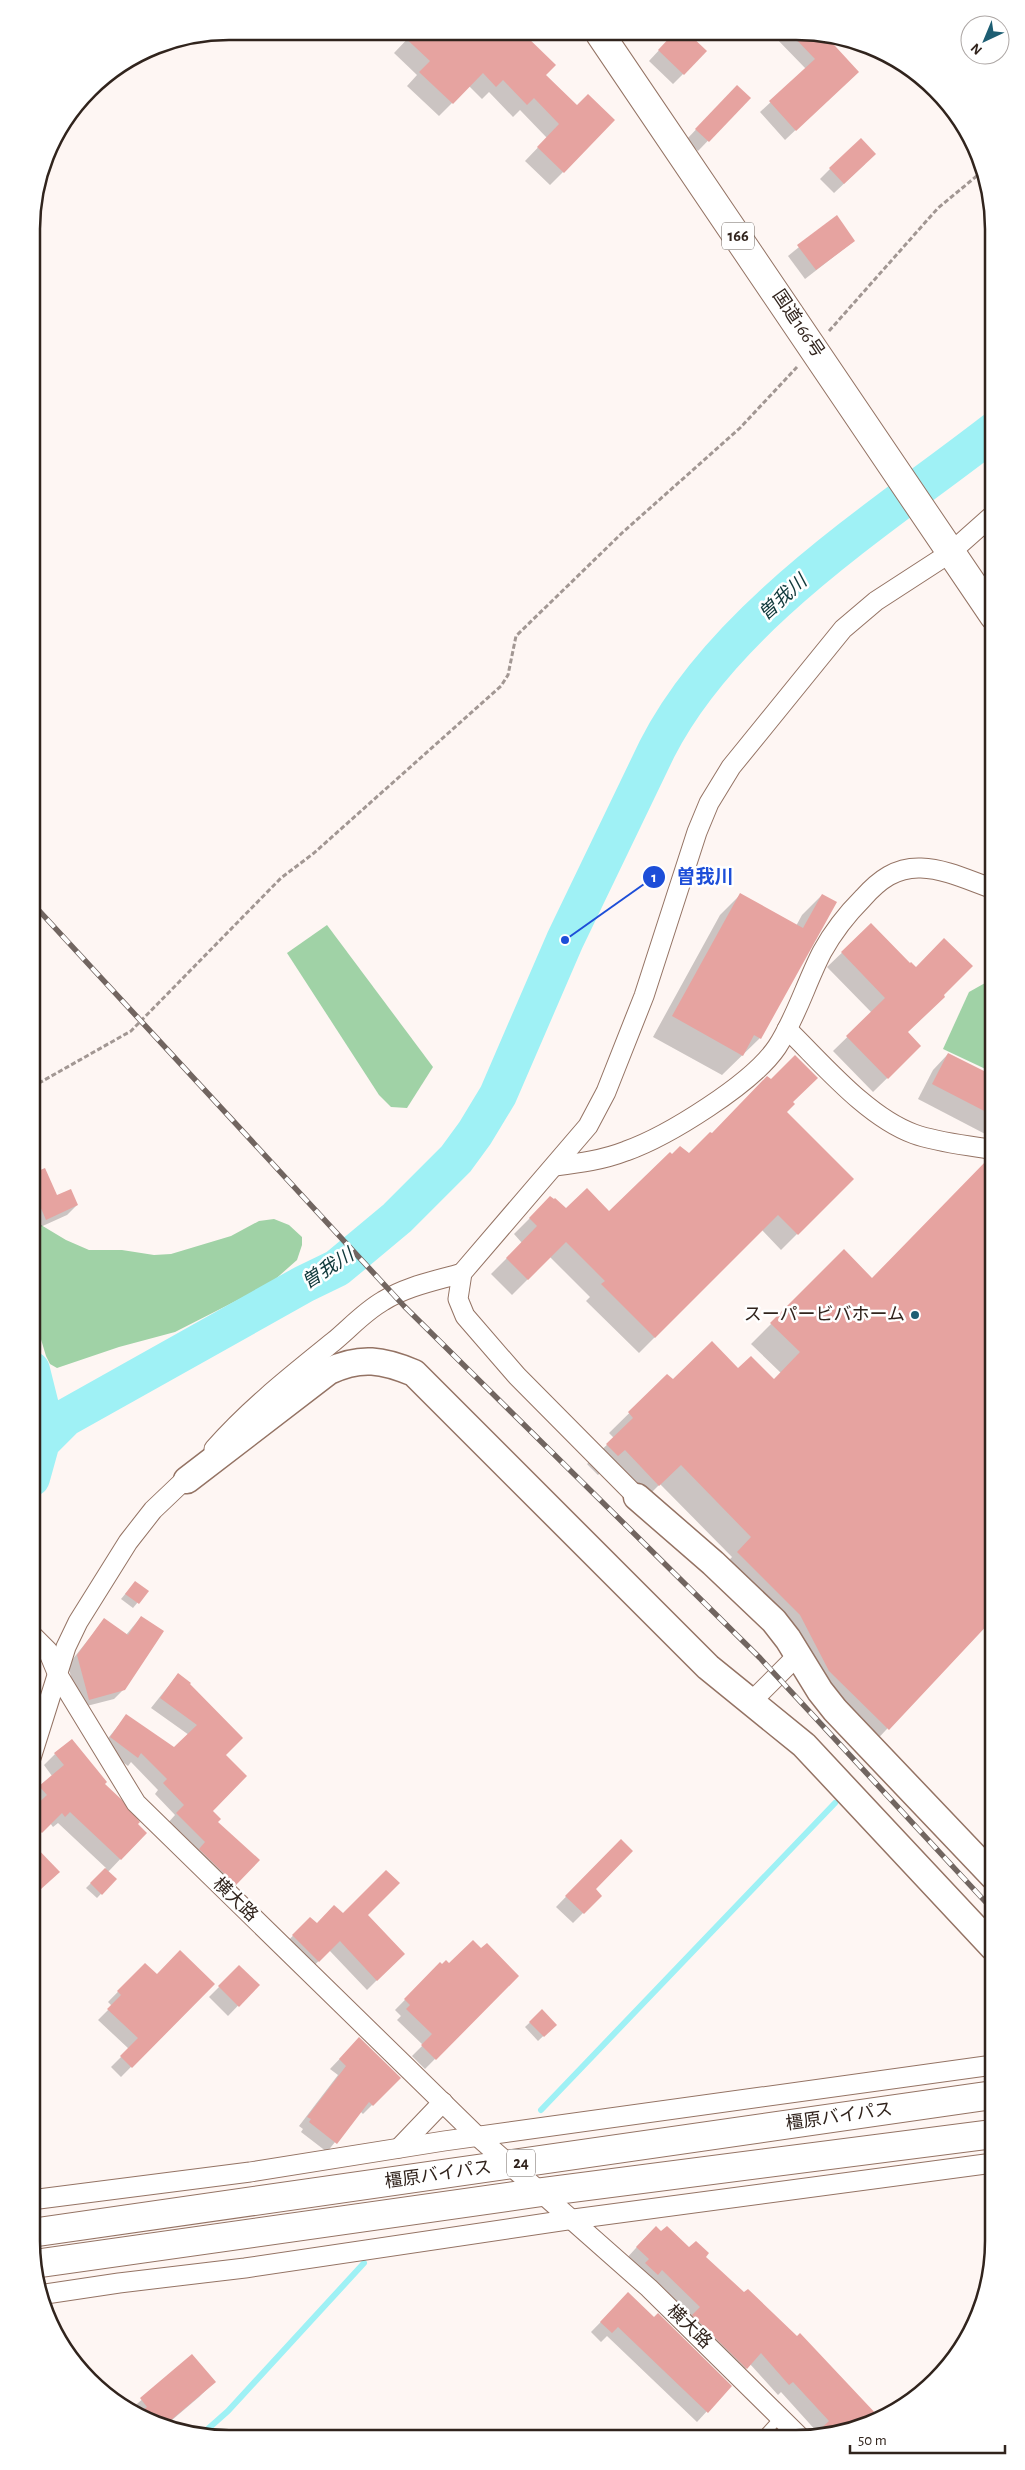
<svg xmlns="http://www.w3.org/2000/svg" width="1025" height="2470" viewBox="0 0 1025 2470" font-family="'Alegreya Sans','Noto Sans JP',sans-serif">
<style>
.forest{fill:#a0d2a6}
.shadow{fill:#0003}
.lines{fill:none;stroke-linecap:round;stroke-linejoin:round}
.stream{stroke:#9ff1f5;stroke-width:6}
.river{stroke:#9ff1f5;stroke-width:38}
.building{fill:#e6a3a0}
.lane-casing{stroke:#947364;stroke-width:11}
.street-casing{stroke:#947364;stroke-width:21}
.secondary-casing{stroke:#947364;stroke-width:29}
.highway-casing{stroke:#947364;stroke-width:30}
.path{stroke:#a29793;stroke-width:3;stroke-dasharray:5 2.5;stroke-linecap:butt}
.lane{stroke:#fff;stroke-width:9}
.street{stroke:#fff;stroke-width:19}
.secondary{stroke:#fff;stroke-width:26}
.highway{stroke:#fff;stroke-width:28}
.rail-casing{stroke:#716560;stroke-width:5.5}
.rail{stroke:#fff;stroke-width:4;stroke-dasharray:11;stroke-linecap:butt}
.poi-dot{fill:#1d5e73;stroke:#fff;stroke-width:2}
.labels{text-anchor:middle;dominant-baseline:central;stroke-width:5;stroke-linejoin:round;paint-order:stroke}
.shield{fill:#fff;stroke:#6f6661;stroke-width:1}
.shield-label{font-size:16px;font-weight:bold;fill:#31241d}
.street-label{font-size:18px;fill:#31241d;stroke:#fff}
.poi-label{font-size:18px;fill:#31241d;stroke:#fff;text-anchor:end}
.water-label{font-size:19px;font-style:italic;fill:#0f383a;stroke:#fff}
.rim{fill:none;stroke:#31241d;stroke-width:2.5}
.leader{fill:none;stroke:#1d4ed8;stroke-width:2}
.callout-dot{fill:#1d4ed8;stroke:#fff;stroke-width:2}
.mark-label{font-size:15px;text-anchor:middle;font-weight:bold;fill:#fff}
.callout-label{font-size:19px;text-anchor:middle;font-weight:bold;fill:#1d4ed8;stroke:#fff;stroke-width:5;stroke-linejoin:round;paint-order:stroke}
</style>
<rect width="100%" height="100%" fill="#fef6f3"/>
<g class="forest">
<polygon points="327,925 433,1067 407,1108 391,1107 379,1095 287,953"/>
<polygon points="994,978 994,1073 943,1049 969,992"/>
<polygon points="31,1219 66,1240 89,1250 122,1250 154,1255 171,1254 231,1236 259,1221 274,1219 289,1225 302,1237 302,1245 297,1260 271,1283 175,1332 119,1347 57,1368 50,1364 46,1356 31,1306"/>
</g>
<g class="shadow">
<polygon points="414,32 544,75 577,107 563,172 550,185 525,161 547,138 520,110 513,117 489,92 482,99 469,86 439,116 407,86 417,75 394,53"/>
<polygon points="674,34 698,34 693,40 683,74 673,84 649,61"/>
<polygon points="773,35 823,35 857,72 785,140 760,112 806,69"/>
<polygon points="727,97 749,98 698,151 686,140"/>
<polygon points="865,164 834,193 820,179 830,169"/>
<polygon points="836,217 854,241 805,279 788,256"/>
<polygon points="740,895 796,926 802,915 822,895 760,1038 722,1075 653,1037 720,915"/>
<polygon points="871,925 907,1032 920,1046 873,1092 833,1051 872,1013 827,967"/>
<polygon points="948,1054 994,1077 994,1131 989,1136 918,1099 933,1070"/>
<polygon points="791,1102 786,1112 852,1179 781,1250 762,1230 639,1353 586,1301 590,1297 550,1257 512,1295 491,1274 522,1243 514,1234 550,1198 566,1210 609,1212 672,1155 689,1155"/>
<polygon points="34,1162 57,1197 77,1205 67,1215 36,1229 31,1219 31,1163"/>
<polygon points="994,1182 993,1617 868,1749 781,1635 718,1572 732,1557 660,1484 639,1505 604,1469 598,1475 587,1464 614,1438 609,1433 667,1376 673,1381 738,1370 774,1381 781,1373 751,1344 844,1251 872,1280"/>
<polygon points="131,1587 147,1591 133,1608 121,1599"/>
<polygon points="141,1617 124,1689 114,1699 79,1708 68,1665 104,1620 126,1635"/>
<polygon points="178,1674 224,1755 211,1811 217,1822 258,1860 226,1894 167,1824 175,1815 155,1794 158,1790 131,1762 128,1766 101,1747 126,1716 174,1749 189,1735 151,1708"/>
<polygon points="55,1754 103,1784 145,1833 108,1872 115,1879 97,1898 86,1888 106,1868 58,1823 53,1827 50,1823 31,1842 31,1812 36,1807 31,1801 31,1795 52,1776 44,1765"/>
<polygon points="993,1839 993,1855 986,1847"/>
<polygon points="621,1840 594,1889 600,1896 573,1923 556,1907"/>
<polygon points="343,1915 366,1915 403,1954 367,1990 329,1950 309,1971 283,1946 310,1918 317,1925"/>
<polygon points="145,1964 156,1975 213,1984 121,2077 111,2067 129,2049 98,2020 112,2006 108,2002"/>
<polygon points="440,1964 517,1976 425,2069 412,2056 423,2045 397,2020 401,2016 395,2010"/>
<polygon points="239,1967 258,1985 228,2016 209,1997"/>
<polygon points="542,2011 555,2025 538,2041 525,2027"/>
<polygon points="350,2048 399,2078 363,2114 360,2111 327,2152 301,2132 303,2129 299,2126 338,2075 330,2069"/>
<polygon points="31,2096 41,2106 31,2115"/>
<polygon points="661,2233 704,2257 744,2294 797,2338 800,2335 878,2418 847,2432 816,2436 818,2433 781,2392 778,2395 750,2364 735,2379 626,2259 645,2238"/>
<polygon points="628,2294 730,2386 697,2422 607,2336 601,2342 591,2332"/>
<polygon points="192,2356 214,2382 199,2397 165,2426 141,2418 130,2410"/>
</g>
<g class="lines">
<g class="stream">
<polyline points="541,2110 835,1803"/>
<polyline points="201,2435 228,2411 364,2263"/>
</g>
<g class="river">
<polyline points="31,1370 42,1414 49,1432"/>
<path d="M31 1478 41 1442 65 1418 304 1284 337 1268 397 1218 456 1159 475 1133 498 1095 565 940 657 749C724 617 879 520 994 431"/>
</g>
</g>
<g class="building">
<polygon points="399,32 523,33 556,65 546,75 577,105 588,94 615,120 564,173 537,147 559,124 534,98 527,105 503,80 496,87 483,73 453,104 419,72 430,61"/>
<polygon points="673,34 689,34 707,51 684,75 658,50"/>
<polygon points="792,35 825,35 859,72 796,131 769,101 815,59"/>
<polygon points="737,85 751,98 709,142 695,129"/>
<polygon points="861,138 876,154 844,184 829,168"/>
<polygon points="837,215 855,241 816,270 797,245"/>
<polygon points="740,893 803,928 822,894 837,902 761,1039 754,1035 743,1056 672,1016"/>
<polygon points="871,923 910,963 911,962 916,967 944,938 973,966 944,995 945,997 908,1032 921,1046 888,1079 846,1036 885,998 841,952"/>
<polygon points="948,1053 994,1076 994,1116 932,1084"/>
<polygon points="795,1055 818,1078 793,1102 795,1104 787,1112 854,1179 798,1235 778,1215 655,1338 601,1284 605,1281 566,1242 528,1280 506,1258 537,1226 529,1218 550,1196 554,1199 555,1198 566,1208 587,1188 609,1211 670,1152 672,1154 680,1146 689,1153 710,1132 712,1133 767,1076 771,1079"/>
<polygon points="987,1160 994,1161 993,1619 889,1730 829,1671 800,1615 737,1552 751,1537 681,1465 659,1486 625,1450 618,1456 606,1444 633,1418 628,1412 667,1374 673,1379 712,1341 738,1368 751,1356 774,1379 800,1352 770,1323 844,1249 872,1278"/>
<polygon points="45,1168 57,1195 71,1189 78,1205 46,1220 38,1201 31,1204 31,1174"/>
<polygon points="135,1581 149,1591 139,1604 125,1594"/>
<polygon points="141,1616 164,1631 125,1690 89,1700 77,1655 104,1618 128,1635"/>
<polygon points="178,1673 191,1683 190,1684 243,1738 226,1755 247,1776 213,1811 221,1819 218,1822 260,1860 236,1885 199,1849 205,1842 176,1813 184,1805 163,1783 167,1779 141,1753 138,1758 110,1737 126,1714 174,1747 197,1725 160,1698"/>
<polygon points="72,1739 107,1782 105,1784 121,1799 140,1822 138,1824 147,1833 121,1860 70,1812 65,1817 62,1813 42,1833 31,1823 31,1810 47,1795 39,1786 64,1765 54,1753"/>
<polygon points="621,1839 633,1851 596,1889 602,1896 584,1914 565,1896"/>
<polygon points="31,1842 60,1872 31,1898"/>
<polygon points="105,1868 117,1879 102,1895 90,1883"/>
<polygon points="386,1870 400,1883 368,1915 405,1954 377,1981 340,1941 319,1962 292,1935 310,1917 317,1923 334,1905 343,1913"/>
<polygon points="473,1940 481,1948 487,1943 519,1976 436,2060 421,2045 432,2034 406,2009 410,2005 404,1999 440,1962 442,1964 446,1960 449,1963"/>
<polygon points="180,1950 215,1984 132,2068 120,2056 138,2038 107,2009 121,1995 117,1991 145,1963 157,1974"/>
<polygon points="239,1965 260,1985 239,2007 218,1986"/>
<polygon points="542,2009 557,2025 544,2037 529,2022"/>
<polygon points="359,2037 401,2078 373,2106 369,2102 337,2144 309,2122 311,2119 307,2117 346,2066 339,2059"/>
<polygon points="656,2226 661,2231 667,2226 689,2247 696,2241 709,2253 706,2257 744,2292 748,2289 797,2336 800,2333 879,2417 847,2432 812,2437 829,2421 793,2382 789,2385 761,2353 747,2369 692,2315 700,2307 662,2270 658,2275 645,2263 649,2259 636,2247"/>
<polygon points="628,2292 654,2317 658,2313 732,2386 708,2413 618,2327 612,2333 600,2322"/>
<polygon points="192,2354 216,2382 164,2426 153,2422 143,2410 147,2407 140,2398"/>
</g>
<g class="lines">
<g class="lane-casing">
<polyline id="lane" points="760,2439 781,2416"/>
</g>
<g class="street-casing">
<g id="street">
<path d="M787 1029C823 1064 867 1117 914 1134 939 1143 968 1145 994 1150"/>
<path d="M555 1166C580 1163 603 1160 626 1151 668 1136 752 1084 777 1047 796 1018 806 983 822 952 833 932 847 914 863 898 879 880 896 867 921 868 947 869 970 881 994 889"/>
<path d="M214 1449C250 1408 291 1376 333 1342 350 1328 364 1312 383 1301 407 1286 435 1281 462 1273"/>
<polyline points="637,1497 517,1376 465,1316 458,1299 462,1273 588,1126 606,1092 644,996 697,832 709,803 731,767 843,629 876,601 950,553 994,514"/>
<polyline points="31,1634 48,1651 58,1675 136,1803 477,2136 649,2288 801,2438"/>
<polyline points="751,1702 798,1655"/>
<polyline points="31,1758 66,1647 78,1622 128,1542 153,1510 194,1471"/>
<polyline points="399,2148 443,2102"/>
<polyline points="31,2200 250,2172 444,2141 993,2065"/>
<polyline points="39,2295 119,2283 245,2268 574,2219 993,2163"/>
</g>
</g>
<g class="secondary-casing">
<g id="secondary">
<path d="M187 1480 329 1371C361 1356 383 1360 414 1373L708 1667 804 1745 993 1947"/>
<polyline points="637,1497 713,1563 774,1621 788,1639 820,1691 835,1710 993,1876"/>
</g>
</g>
<g class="highway-casing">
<g id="highway">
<polyline points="600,34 994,616"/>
<polyline points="31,2233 993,2095"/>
<polyline points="34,2264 542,2192 993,2134"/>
</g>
</g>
<g class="path">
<polyline points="829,331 938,208 984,170"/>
<polyline points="32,1087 131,1031 281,878 314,853 501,686 508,675 516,636 622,533 740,428 797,367"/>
</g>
<use href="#lane" class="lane"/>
<use href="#street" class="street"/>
<use href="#secondary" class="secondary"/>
<use href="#highway" class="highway"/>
<g class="rail-casing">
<polyline id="rail" points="32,903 404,1306 760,1658 993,1910"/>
</g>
<use href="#rail" class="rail"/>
</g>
<circle class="poi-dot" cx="915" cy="1315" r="5"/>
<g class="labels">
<g class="shield">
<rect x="722" y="222.5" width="32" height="27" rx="4"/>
<rect x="507" y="2149.5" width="28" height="27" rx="4"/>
</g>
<g class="shield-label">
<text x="738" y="236">166</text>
<text x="521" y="2163">24</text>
</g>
<g class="street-label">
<text transform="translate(798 324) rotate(56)">国道166号</text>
<text transform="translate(235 1900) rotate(44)">横大路</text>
<text transform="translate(839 2117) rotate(-8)">橿原バイパス</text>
<text transform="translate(438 2175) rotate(-8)">橿原バイパス</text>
<text transform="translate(689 2327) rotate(44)">横大路</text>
</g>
<g class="poi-label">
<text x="905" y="1315">スーパービバホーム</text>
</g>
<g class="water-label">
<text transform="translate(783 598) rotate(-42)">曽我川</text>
<text transform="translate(328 1269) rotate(-33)">曽我川</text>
</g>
</g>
<path d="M0 0H1025V2470H0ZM229 40H796A189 189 0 0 1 985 229V2241A189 189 0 0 1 796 2430H229A189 189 0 0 1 40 2241V229A189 189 0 0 1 229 40Z" fill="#fff" fill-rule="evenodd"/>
<path class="rim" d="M229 40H796A189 189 0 0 1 985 229V2241A189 189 0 0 1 796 2430H229A189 189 0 0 1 40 2241V229A189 189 0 0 1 229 40Z"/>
<path class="leader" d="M565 940L654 877"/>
<g class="callout-dot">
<circle cx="565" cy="940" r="5"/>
<circle cx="654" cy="877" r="12"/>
</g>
<g class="mark-label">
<text x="654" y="882">1</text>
</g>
<g class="callout-label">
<text x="705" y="883">曽我川</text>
</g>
<g transform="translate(985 40) rotate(224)"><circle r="24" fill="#ffffff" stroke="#ada7a5"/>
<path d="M0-4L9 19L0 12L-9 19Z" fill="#1d5e73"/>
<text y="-8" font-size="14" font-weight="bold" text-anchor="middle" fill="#31241d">N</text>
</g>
<path d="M850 2445v8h155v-8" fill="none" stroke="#31241d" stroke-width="2.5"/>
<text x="858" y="2445" font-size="15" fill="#31241d" stroke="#ffffff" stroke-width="4" paint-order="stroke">50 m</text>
</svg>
